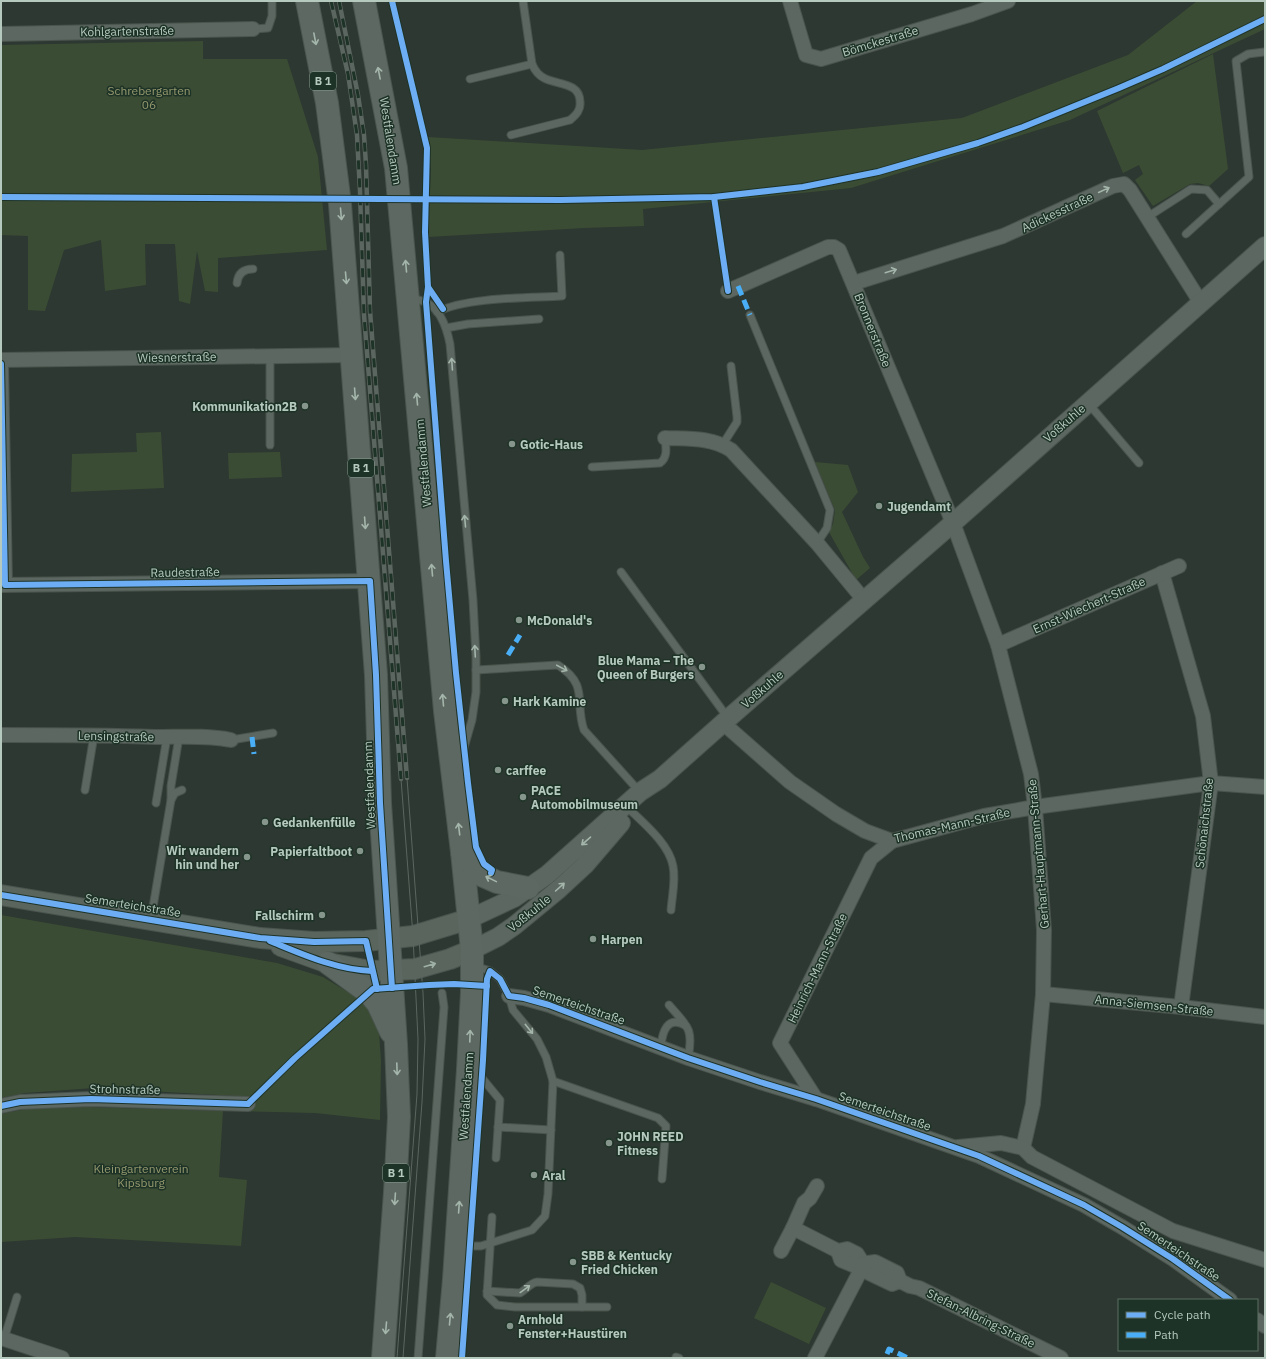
<svg xmlns="http://www.w3.org/2000/svg" width="1266" height="1359" viewBox="0 0 1266 1359" font-family="'IBM Plex Sans',sans-serif">
<style>
.green{fill:#3b4c34}
.lines{fill:none;stroke-linecap:round;stroke-linejoin:round}
.service-casing{stroke:#4a534d;stroke-width:9}
.minor-casing{stroke:#4a534d;stroke-width:16}
.tertiary-casing{stroke:#4a534d;stroke-width:20}
.secondary-casing{stroke:#4a534d;stroke-width:22}
.primary-casing{stroke:#49554e;stroke-width:24}
.service{stroke:#5b6760;stroke-width:7}
.minor{stroke:#5b6760;stroke-width:14}
.tertiary{stroke:#5b6760;stroke-width:18}
.secondary{stroke:#5a655e;stroke-width:20}
.primary{stroke:#5e6862;stroke-width:22}
.tram{stroke:#5c6660;stroke-width:1}
.rail-casing{stroke:#5c6660;stroke-width:4.5}
.rail{stroke:#1e3327;stroke-width:3;stroke-dasharray:9;stroke-linecap:butt}
.quiet{stroke:#49aef6;stroke-width:5;stroke-dasharray:10 5;stroke-linecap:butt}
.cycleway-casing{stroke:#1e3327;stroke-width:8}
.cycleway{stroke:#6dadf4;stroke-width:6}
.oneway{stroke:#a4b6ac}
.oneway2{stroke:#a4b5ab}
.oneway3{stroke:#9fb0a6}
.poi-dot{fill:#86968d;stroke:#1e3327;stroke-width:1.5}
.labels{text-anchor:middle;dominant-baseline:central;stroke-width:3;stroke-linejoin:round;paint-order:stroke}
.shield{fill:#1e3327;stroke:#889c91;stroke-width:1}
.shield-label{font-size:11px;font-weight:bold;fill:#b6c9be}
.street-label{font-size:12px;fill:#b6c9be;stroke:#1e3327}
.park-label{font-size:12px;fill:#96996e;stroke:#1e3327}
.poi-label{font-size:12px;font-weight:bold;fill:#b6c9be;stroke:#1e3327;text-anchor:start}
</style>
<rect width="100%" height="100%" fill="#2c3831"/>
<g class="green">
<polygon points="1197,1 1265,1 1265,29 1070,120 851,188 643,209 644,226 584,228 428,237 431,169 428,137 642,150 962,118 1128,55"/>
<polygon points="203,41 203,59 287,59 318,157 327,250 218,258 218,292 205,291 197,251 190,304 179,301 175,244 145,244 146,285 105,291 101,240 64,250 45,311 28,310 28,236 1,235 1,45"/>
<polygon points="1213,54 1228,169 1209,186 1198,183 1190,184 1153,206 1135,180 1143,174 1139,165 1123,173 1097,111"/>
<polygon points="161,432 164,488 71,492 72,454 137,452 136,433"/>
<polygon points="280,452 282,477 229,479 228,453"/>
<polygon points="815,462 848,465 858,492 842,512 863,557 870,568 856,580 829,532 833,524 835,510"/>
<polygon points="1,915 277,963 323,977 356,997 368,1009 379,1032 381,1061 380,1120 315,1113 237,1111 237,1096 94,1088 25,1093 1,1098"/>
<polygon points="86,1107 223,1111 219,1177 247,1180 241,1246 75,1237 1,1242 1,1114 26,1109"/>
<polygon points="771,1282 826,1308 809,1344 754,1318"/>
</g>
<g class="lines">
<g class="service-casing">
<g id="service">
<polyline points="253,29 268,28 272,16 272,1"/>
<polyline points="470,79 532,64"/>
<path d="M511 135 570 120C576 115 581 110 580 102 580 82 557 85 544 78 538 75 535 71 532 64L523 1"/>
<polyline points="1146,218 1191,189 1207,190 1219,204"/>
<polyline points="1186,234 1249,177 1236,61 1248,54 1264,52"/>
<path d="M237 283C238 274 243 269 253 269"/>
<path d="M410 297C415 299 420 300 425 302 440 308 447 329 450 344L473 600 476 657V692L472 720 459 765"/>
<path d="M437 312C467 297 528 298 562 296L560 255"/>
<polyline points="750,315 830,510 827,528 817,543"/>
<polyline points="446,328 468,324 539,319"/>
<polyline points="270,356 270,445"/>
<polyline points="1088,403 1139,463"/>
<polyline points="723,444 737,422 737,417 731,366"/>
<path d="M592 467 660 463C668 457 666 448 665 438"/>
<polyline points="621,572 728,718"/>
<path d="M476 670 558 665C590 686 574 702 584 730L639 791"/>
<polyline points="231,740 273,733"/>
<polyline points="85,790 94,735"/>
<polyline points="171,800 171,786 179,737"/>
<polyline points="156,803 167,737"/>
<path d="M626 806C642 822 669 843 673 866 676 880 672 896 671 910"/>
<polyline points="151,919 171,800 175,793 182,790"/>
<path d="M669 1005C687 1026 694 1028 688 1058"/>
<path d="M661 1047C662 1033 667 1014 686 1026"/>
<polyline points="471,1071 482,1078 500,1100 496,1158"/>
<polyline points="553,1081 658,1118 666,1126 662,1179"/>
<polyline points="498,1127 551,1130"/>
<polyline points="492,1217 487,1295 497,1305 515,1307 607,1307"/>
<polyline points="458,1246 481,1246 532,1230 545,1216 548,1194 553,1081 546,1057 537,1039 513,1010 509,996 500,979 490,971 475,966"/>
<path d="M487 1291 520 1293C526 1290 530 1283 537 1282L573 1284 580 1288 582 1295V1307"/>
<polyline points="4,1339 17,1297"/>
<polyline points="676,1357 679,1358"/>
<polyline points="418,1358 444,1007 442,993"/>
</g>
</g>
<g class="minor-casing">
<g id="minor">
<polyline points="790,1 806,55 821,59 972,14 1008,1"/>
<polyline points="1,34 253,29"/>
<polyline points="854,283 1003,236 1113,186 1124,184 1130,190 1201,303"/>
<polyline points="728,291 828,247 834,247 839,250 953,523 998,645 1031,774 1035,807 1044,930 1043,994 1033,1104 1023,1148"/>
<polyline points="1,360 352,355"/>
<polyline points="1,364 5,585"/>
<path d="M665 438C688 439 711 437 731 450L817 543 864 600"/>
<polyline points="1162,573 1203,716 1211,783 1181,1007"/>
<polyline points="1,585 370,581"/>
<polyline points="998,645 1179,566"/>
<polyline points="723,723 790,782 836,814 865,831 892,841 984,816 1035,807 1211,783 1265,787"/>
<path d="M1 735C52 735 103 735 155 737 180 737 207 735 231 740"/>
<polyline points="1043,994 1181,1007 1265,1017"/>
<polyline points="509,996 524,998 549,1005 688,1058 760,1082 816,1099 979,1156 1084,1205 1122,1227 1173,1259 1230,1300"/>
<polyline points="816,1099 780,1043 871,858 892,841"/>
<polyline points="1,1106 20,1102 91,1099 248,1104"/>
<polyline points="958,1147 1001,1143 1023,1148 1032,1157 1173,1231 1265,1260"/>
<polyline points="793,1228 838,1251 847,1249 857,1254 869,1273 892,1284 900,1281 910,1286 919,1288 1061,1358"/>
<polyline points="781,1251 793,1228 804,1203 810,1198 817,1186"/>
<polyline points="838,1251 841,1260 853,1265 875,1262 897,1273 900,1281"/>
<polyline points="1257,1320 1265,1326"/>
<polyline points="1,1338 62,1358"/>
<polyline points="815,1358 864,1264"/>
</g>
</g>
<g class="tertiary-casing">
<g id="tertiary">
<polyline points="469,919 514,898 547,875 640,792 660,779 723,723 953,523 1265,246"/>
<polyline points="472,950 498,937 514,926 559,889 585,865 621,823"/>
</g>
</g>
<g class="secondary-casing">
<g id="secondary">
<polyline points="1,895 260,938 314,942 366,941 413,936 469,919"/>
<polyline points="281,946 328,963 365,970 372,971 415,969 450,959 472,950"/>
</g>
</g>
<g class="primary-casing">
<g id="primary">
<polyline points="307,1 327,103 340,204 376,675 380,803 396,1044 399,1117 395,1192 383,1358"/>
<polyline points="364,1 396,168 445,711 462,852 472,950 472,992 468,1069 454,1279 447,1358"/>
<polyline points="462,852 481,875 497,882 528,888"/>
<polyline points="328,963 369,993 378,1004 391,1032"/>
</g>
</g>
<use href="#service" class="service"/>
<use href="#minor" class="minor"/>
<use href="#tertiary" class="tertiary"/>
<use href="#secondary" class="secondary"/>
<use href="#primary" class="primary"/>
<g class="tram">
<polyline points="397,1358 417,1094 418,1039 413,936 401,779"/>
<polyline points="403,1358 422,1102 425,1039 423,993 407,778"/>
</g>
<g class="rail-casing">
<g id="rail">
<polyline points="331,1 348,74 357,135 360,191 364,315 401,779"/>
<polyline points="339,1 358,95 364,135 366,165 370,311 407,778"/>
</g>
</g>
<use href="#rail" class="rail"/>
<g class="quiet">
<polyline points="738,286 750,315"/>
<polyline points="508,655 520,635"/>
<polyline points="252,737 254,754"/>
<polyline points="887,1354 889,1349 908,1358"/>
</g>
<g class="cycleway-casing">
<g id="cycleway">
<polyline points="392,1 427,148 425,232 428,287 443,309"/>
<polyline points="1,197 561,200 714,197 803,187 878,172 978,143 1023,127 1119,88 1163,69 1265,19"/>
<polyline points="714,197 728,291"/>
<polyline points="428,287 426,302 446,561 456,673 468,783 476,847 484,864 492,870 491,873"/>
<polyline points="1,364 5,585 370,581 376,675 380,803 392,988"/>
<polyline points="1,895 260,938 314,942 366,941 377,989"/>
<path d="M270 941C302 954 337 970 372 971"/>
<polyline points="1,1106 20,1102 91,1099 248,1104 295,1058 373,989 429,985 454,984 487,986"/>
<polyline points="462,1358 483,1060 487,979 490,971 500,979 509,996 524,998 549,1005 688,1058 760,1082 816,1099 979,1156 1084,1205 1122,1227 1173,1259 1230,1300"/>
</g>
</g>
<use href="#cycleway" class="cycleway"/>
</g>
<defs><path id="oneway-shaft" d="M-6 0H5M1.5-3L5.5 0L1.5 3" fill="none" stroke-width="1.6" stroke-linecap="round" stroke-linejoin="round"/></defs>
<g class="oneway">
<use href="#oneway-shaft" transform="translate(315 39) rotate(79)"/>
<use href="#oneway-shaft" transform="translate(379 73) rotate(-101)"/>
<use href="#oneway-shaft" transform="translate(341 214) rotate(85)"/>
<use href="#oneway-shaft" transform="translate(406 266) rotate(-95)"/>
<use href="#oneway-shaft" transform="translate(346 278) rotate(85)"/>
<use href="#oneway-shaft" transform="translate(355 394) rotate(86)"/>
<use href="#oneway-shaft" transform="translate(417 399) rotate(-95)"/>
<use href="#oneway-shaft" transform="translate(365 523) rotate(86)"/>
<use href="#oneway-shaft" transform="translate(432 570) rotate(-95)"/>
<use href="#oneway-shaft" transform="translate(443 700) rotate(-95)"/>
<use href="#oneway-shaft" transform="translate(459 829) rotate(-97)"/>
<use href="#oneway-shaft" transform="translate(491 879) rotate(-154)"/>
<use href="#oneway-shaft" transform="translate(470 1036) rotate(-88)"/>
<use href="#oneway-shaft" transform="translate(397 1069) rotate(88)"/>
<use href="#oneway-shaft" transform="translate(395 1199) rotate(94)"/>
<use href="#oneway-shaft" transform="translate(459 1207) rotate(-86)"/>
<use href="#oneway-shaft" transform="translate(450 1319) rotate(-85)"/>
<use href="#oneway-shaft" transform="translate(386 1328) rotate(95)"/>
</g>
<g class="oneway2">
<use href="#oneway-shaft" transform="translate(1104 190) rotate(-25)"/>
<use href="#oneway-shaft" transform="translate(891 271) rotate(-17)"/>
<use href="#oneway-shaft" transform="translate(452 364) rotate(-94)"/>
<use href="#oneway-shaft" transform="translate(465 521) rotate(-95)"/>
<use href="#oneway-shaft" transform="translate(475 651) rotate(-93)"/>
<use href="#oneway-shaft" transform="translate(562 668) rotate(28)"/>
<use href="#oneway-shaft" transform="translate(586 841) rotate(139)"/>
<use href="#oneway-shaft" transform="translate(560 887) rotate(-42)"/>
<use href="#oneway-shaft" transform="translate(529 1029) rotate(51)"/>
<use href="#oneway-shaft" transform="translate(525 1289) rotate(-36)"/>
</g>
<use class="oneway3" href="#oneway-shaft" transform="translate(430 965) rotate(-16)"/>
<g class="poi-dot">
<circle cx="305" cy="406" r="4"/>
<circle cx="512" cy="444" r="4"/>
<circle cx="879" cy="506" r="4"/>
<circle cx="519" cy="620" r="4"/>
<circle cx="702" cy="667" r="4"/>
<circle cx="505" cy="701" r="4"/>
<circle cx="498" cy="770" r="4"/>
<circle cx="523" cy="797" r="4"/>
<circle cx="265" cy="822" r="4"/>
<circle cx="360" cy="851" r="4"/>
<circle cx="247" cy="857" r="4"/>
<circle cx="322" cy="915" r="4"/>
<circle cx="593" cy="939" r="4"/>
<circle cx="609" cy="1143" r="4"/>
<circle cx="534" cy="1175" r="4"/>
<circle cx="573" cy="1262" r="4"/>
<circle cx="510" cy="1326" r="4"/>
</g>
<g class="labels">
<g class="shield">
<rect x="310" y="72" width="26" height="18" rx="3"/>
<rect x="348" y="459" width="26" height="18" rx="3"/>
<rect x="383" y="1164" width="26" height="18" rx="3"/>
</g>
<g class="shield-label">
<text x="323" y="81">B 1</text>
<text x="361" y="468">B 1</text>
<text x="396" y="1173">B 1</text>
</g>
<g class="street-label">
<text transform="translate(127 31) rotate(-1)">Kohlgartenstraße</text>
<text transform="translate(880 41) rotate(-17)">Bömckestraße</text>
<text transform="translate(391 141) rotate(81)">Westfalendamm</text>
<text transform="translate(1057 212) rotate(-25)">Adickesstraße</text>
<text transform="translate(873 330) rotate(68)">Bronnerstraße</text>
<text transform="translate(177 357) rotate(-1)">Wiesnerstraße</text>
<text transform="translate(1064 423) rotate(-41)">Voßkuhle</text>
<text transform="translate(423 463) rotate(-95)">Westfalendamm</text>
<text transform="translate(185 572) rotate(-1)">Raudestraße</text>
<text transform="translate(1089 605) rotate(-24)">Ernst-Wiechert-Straße</text>
<text transform="translate(762 689) rotate(-41)">Voßkuhle</text>
<text transform="translate(116 736) rotate(1)">Lensingstraße</text>
<text transform="translate(369 785) rotate(-92)">Westfalendamm</text>
<text transform="translate(1204 823) rotate(-84)">Schönaichstraße</text>
<text transform="translate(952 825) rotate(-13)">Thomas-Mann-Straße</text>
<text transform="translate(1038 854) rotate(-95)">Gerhart-Hauptmann-Straße</text>
<text transform="translate(133 905) rotate(9)">Semerteichstraße</text>
<text transform="translate(529 913) rotate(-39)">Voßkuhle</text>
<text transform="translate(817 968) rotate(-64)">Heinrich-Mann-Straße</text>
<text transform="translate(579 1005) rotate(19)">Semerteichstraße</text>
<text transform="translate(1154 1005) rotate(6)">Anna-Siemsen-Straße</text>
<text transform="translate(125 1089) rotate(1)">Strohnstraße</text>
<text transform="translate(466 1096) rotate(-86)">Westfalendamm</text>
<text transform="translate(885 1111) rotate(19)">Semerteichstraße</text>
<text transform="translate(1179 1251) rotate(34)">Semerteichstraße</text>
<text transform="translate(981 1318) rotate(26)">Stefan-Albring-Straße</text>
</g>
<g class="park-label">
<text x="149" y="90">Schrebergarten<tspan x="149" dy="14">06</tspan></text>
<text x="141" y="1168">Kleingartenverein<tspan x="141" dy="14">Kipsburg</tspan></text>
</g>
<g class="poi-label">
<text x="297" y="406" text-anchor="end">Kommunikation2B</text>
<text x="520" y="444">Gotic-Haus</text>
<text x="887" y="506">Jugendamt</text>
<text x="527" y="620">McDonald's</text>
<text x="694" y="660" text-anchor="end">Blue Mama – The<tspan x="694" dy="14">Queen of Burgers</tspan></text>
<text x="513" y="701">Hark Kamine</text>
<text x="506" y="770">carffee</text>
<text x="531" y="790">PACE<tspan x="531" dy="14">Automobilmuseum</tspan></text>
<text x="273" y="822">Gedankenfülle</text>
<text x="239" y="850" text-anchor="end">Wir wandern<tspan x="239" dy="14">hin und her</tspan></text>
<text x="352" y="851" text-anchor="end">Papierfaltboot</text>
<text x="314" y="915" text-anchor="end">Fallschirm</text>
<text x="601" y="939">Harpen</text>
<text x="617" y="1136">JOHN REED<tspan x="617" dy="14">Fitness</tspan></text>
<text x="542" y="1175">Aral</text>
<text x="581" y="1255">SBB &amp; Kentucky<tspan x="581" dy="14">Fried Chicken</tspan></text>
<text x="518" y="1319">Arnhold<tspan x="518" dy="14">Fenster+Haustüren</tspan></text>
</g>
</g>
<rect width="1266" height="1359" fill="none" stroke="#b6c9be" stroke-width="4"/>
<rect x="1118" y="1299" width="140" height="52" fill="#1e3327" stroke="#5b6f63"/>
<rect x="1126" y="1312" width="20" height="6" fill="#6dadf4" stroke="#5b6f63"/>
<text x="1154" y="1319" font-size="12" fill="#b6c9be">Cycle path</text>
<rect x="1126" y="1332" width="20" height="6" fill="#49aef6" stroke="#5b6f63"/>
<text x="1154" y="1339" font-size="12" fill="#b6c9be">Path</text>
</svg>
